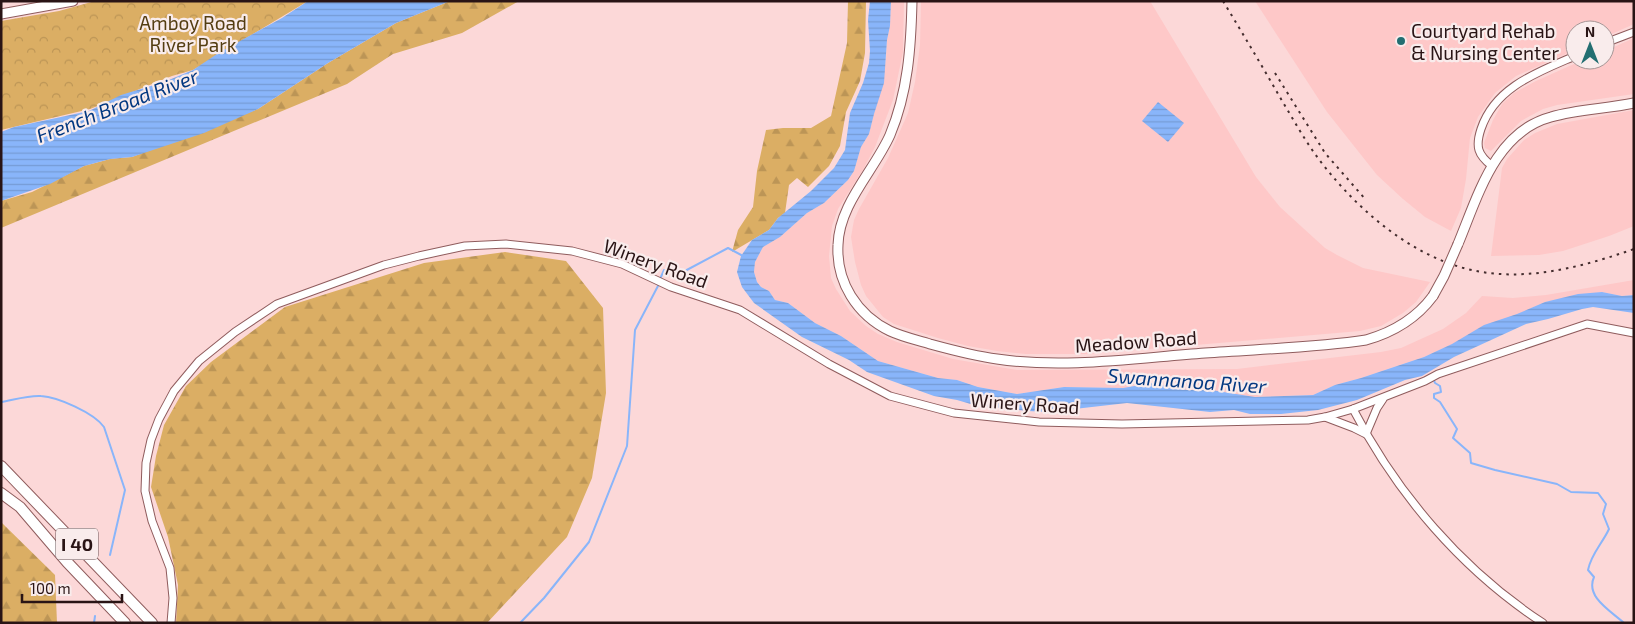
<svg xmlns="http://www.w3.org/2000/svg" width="1635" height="624" viewBox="0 0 1635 624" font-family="'Exo 2',sans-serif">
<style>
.built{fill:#fec8c8}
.forest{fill:url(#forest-firs)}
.park{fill:url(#park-crowns)}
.water{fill:url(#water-rules)}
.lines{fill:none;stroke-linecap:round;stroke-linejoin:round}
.stream{stroke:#89b5fa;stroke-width:2}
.minor-casing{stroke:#8f5c5d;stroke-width:9}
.major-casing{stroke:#8f5c5d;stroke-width:11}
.highway-casing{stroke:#8f5c5d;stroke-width:12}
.minor{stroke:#fff;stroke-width:7}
.major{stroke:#fff;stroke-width:9}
.highway{stroke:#fff;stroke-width:10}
.rail{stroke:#442d2e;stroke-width:2;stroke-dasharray:2.5 5;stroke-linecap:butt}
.major-bridge-casing{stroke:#8f5c5d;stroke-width:11;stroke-linecap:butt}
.major-bridge{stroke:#fff;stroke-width:9}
.poi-dot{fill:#236e71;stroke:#f9ecec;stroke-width:2}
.labels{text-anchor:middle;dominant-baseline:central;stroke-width:4.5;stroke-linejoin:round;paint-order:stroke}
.shield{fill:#f9ecec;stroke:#675556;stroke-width:1}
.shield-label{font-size:18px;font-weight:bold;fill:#291415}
.park-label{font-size:19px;fill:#543d11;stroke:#f9ecec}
.poi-label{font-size:19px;fill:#291415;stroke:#f9ecec;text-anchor:start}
.street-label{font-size:19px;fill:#291415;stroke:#f9ecec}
.water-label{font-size:20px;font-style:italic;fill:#033881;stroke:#f9ecec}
</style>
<defs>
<pattern id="forest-firs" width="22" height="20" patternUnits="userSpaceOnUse" patternTransform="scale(1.25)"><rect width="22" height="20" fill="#dbae64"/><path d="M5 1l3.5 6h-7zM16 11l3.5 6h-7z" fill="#bc9556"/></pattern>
<pattern id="park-crowns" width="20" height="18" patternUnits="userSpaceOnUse" patternTransform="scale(1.25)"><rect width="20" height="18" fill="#dbae64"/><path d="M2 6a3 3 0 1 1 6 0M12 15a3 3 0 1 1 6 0" fill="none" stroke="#bc9556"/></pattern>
<pattern id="water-rules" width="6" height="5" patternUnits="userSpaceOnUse" patternTransform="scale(1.25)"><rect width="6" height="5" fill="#89b5fa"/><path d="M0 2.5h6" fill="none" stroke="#769bd5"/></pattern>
</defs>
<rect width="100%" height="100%" fill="#fcd8d8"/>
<g class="built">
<polygon points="891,1 904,1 903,52 893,100 875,147 864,168 838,209 832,226 829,256 831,278 836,289 850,311 866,326 878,334 897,342 953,359 1017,370 1237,369 1381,352 1401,348 1443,329 1466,313 1482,296 1513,298 1546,295 1634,280 1634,295 1622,296 1602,292 1545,302 1424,357 1361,378 1335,385 1313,395 1255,397 1211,390 1187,390 1172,386 1140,384 1123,388 1064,387 1017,394 978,387 957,380 938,378 878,361 841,336 815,323 788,303 775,300 769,291 761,287 757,282 754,272 755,262 763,247 780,237 807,213 824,203 848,180 854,171 861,147 869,134 886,60 887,40 890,26"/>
<polygon points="921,1 1150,1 1256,177 1280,207 1325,248 1337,255 1363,268 1430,282 1416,302 1403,313 1381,326 1360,331 1089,354 1026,354 997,351 968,346 938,338 894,324 883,317 866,296 861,285 855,262 851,237 854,220 859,209 888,158 908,113 915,82 920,45"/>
<polygon points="1255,1 1634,1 1634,24 1605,37 1605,30 1575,30 1575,50 1516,76 1495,93 1478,117 1470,138 1466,179 1461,208 1451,231 1425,217 1403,199 1377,175 1327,112"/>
<polygon points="1634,38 1634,94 1557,105 1543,109 1521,121 1491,151 1485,148 1484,143 1493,120 1502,104 1514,93 1536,81 1583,60 1605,60 1605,51"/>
<polygon points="1634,110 1634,226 1609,236 1563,251 1539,255 1491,256 1502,168 1507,159 1524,140 1535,133 1557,124"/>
</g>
<g class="forest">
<polygon points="450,1 519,1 462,33 393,54 347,84 1,228 1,201 32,192 84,166 110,159 132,157 258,109 328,63 396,23"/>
<polygon points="848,1 866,1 865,53 860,81 846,112 840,146 829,166 808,187 797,178 789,185 785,213 778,218 769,230 732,252 738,230 753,207 757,171 766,130 783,128 811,128 831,116 847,43"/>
<polygon points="505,252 566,261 603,308 606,393 592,478 567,537 487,623 176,623 178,585 168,537 151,487 156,456 164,425 186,386 211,362 285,307 424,263"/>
<polygon points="1,522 55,575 57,623 1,623"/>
</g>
<polygon class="park" points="95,1 308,1 193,70 172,76 90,109 1,130 1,21 59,11"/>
<g class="water">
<polygon points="308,1 450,1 396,23 328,63 258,109 204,133 132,157 110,159 84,166 50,184 1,201 1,132 14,127 89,111 121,95 164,82 193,70 220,52 282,18"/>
<polygon points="870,1 891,1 890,26 887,40 884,83 874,114 869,134 861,147 854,171 848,180 824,203 807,213 780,237 763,247 755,262 754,272 757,282 761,287 769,291 775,300 788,303 815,323 841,336 878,361 938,378 957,380 978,387 1017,394 1064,387 1123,388 1151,383 1187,390 1211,390 1255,397 1313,395 1335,385 1361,378 1424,357 1452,344 1484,325 1517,314 1545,302 1578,294 1602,292 1622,296 1634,295 1634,313 1593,307 1582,309 1548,319 1526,324 1454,357 1422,376 1405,380 1357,400 1318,410 1281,414 1250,414 1234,410 1210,412 1127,403 1048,412 1028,411 974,405 957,400 934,396 867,372 849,360 802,337 754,303 742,287 737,272 741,256 752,240 769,230 778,218 811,191 834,168 845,150 850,113 863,83 869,63 870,51 868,20"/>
<polygon points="1158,102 1184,123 1168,142 1142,121"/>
</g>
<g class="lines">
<g class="stream">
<polyline points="660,279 664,270 683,272 728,248 743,256"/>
<path d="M1433 378 1435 383 1440 386 1441 392 1434 394V398L1440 402 1457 429 1453 438 1470 453 1471 463 1495 470 1557 484 1571 492 1598 493 1606 504 1603 514 1609 529C1602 544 1591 554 1588 570L1594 577C1585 597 1611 611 1624 623"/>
<path d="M1 402C13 400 29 395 41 396 58 397 94 413 104 427L125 490 110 555"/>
<polyline points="94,623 95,616"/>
<polyline points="520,623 544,598 589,542 627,446 635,330 659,284"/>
</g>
<g class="minor-casing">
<g id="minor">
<polyline points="1605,43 1634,32"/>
<path d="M1492 166C1478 155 1475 147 1481 129 1495 87 1538 72 1575 56"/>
<path d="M1353 409C1397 494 1462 570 1543 623"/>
<polyline points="1325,417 1354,428 1366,434 1377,408 1383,399"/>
<polyline points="171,623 173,598 170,568 152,521 145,491 146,463 151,440 159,419 174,391 199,361 235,332 277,304 384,265 419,256 465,246 506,244 572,251 622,264 671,287 740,310 829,364 890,396 954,413 1039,422 1122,424 1308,420 1325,417 1353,409 1425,381 1438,374 1587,324 1634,333"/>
</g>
</g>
<g class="major-casing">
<g id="major">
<path d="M912 1C911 47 908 92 890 135 874 171 839 204 838 245 836 282 857 315 890 331 903 337 917 340 930 344 952 350 974 356 997 359 1065 369 1136 358 1205 353 1258 349 1313 348 1366 340 1394 332 1416 319 1433 296"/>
<polyline points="1,14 73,1"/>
<path d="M1458 244C1478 196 1495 132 1551 117 1578 109 1606 109 1634 103"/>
</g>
</g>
<g class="highway-casing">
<g id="highway">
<polyline points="1,466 152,623"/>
<polyline points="1,493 20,507 67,562 125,623"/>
</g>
</g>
<use href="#minor" class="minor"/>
<use href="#major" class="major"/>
<use href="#highway" class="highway"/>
<g class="rail">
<path d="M1223 1C1243 34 1262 66 1281 99 1296 124 1310 150 1329 172 1368 220 1426 266 1489 273 1537 279 1588 265 1634 249"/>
<polyline points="1275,73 1325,153 1366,200"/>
</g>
<g class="major-bridge-casing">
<polyline id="major-bridge" points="1433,296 1444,276 1458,244"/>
</g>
<use href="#major-bridge" class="major-bridge"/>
</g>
<circle class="poi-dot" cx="1401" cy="41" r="5"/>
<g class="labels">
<rect class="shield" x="56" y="528.5" width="42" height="31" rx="4"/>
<g class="shield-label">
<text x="77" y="544">I 40</text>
</g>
<g class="park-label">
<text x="193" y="22">Amboy Road<tspan x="193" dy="22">River Park</tspan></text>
</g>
<g class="poi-label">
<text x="1411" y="30">Courtyard Rehab<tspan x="1411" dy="22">&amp; Nursing Center</tspan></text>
</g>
<g class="street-label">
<text transform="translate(656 263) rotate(20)">Winery Road</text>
<text transform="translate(1136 341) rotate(-4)">Meadow Road</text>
<text transform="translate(1025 403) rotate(4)">Winery Road</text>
</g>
<g class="water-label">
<text transform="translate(117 105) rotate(-21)">French Broad River</text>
<text transform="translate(1187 380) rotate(4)">Swannanoa River</text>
</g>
</g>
<rect width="1635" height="624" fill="none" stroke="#291415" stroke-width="5"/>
<g transform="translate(1590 45)"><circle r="24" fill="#f9ecec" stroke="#a69696"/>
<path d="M0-4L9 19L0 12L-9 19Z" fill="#236e71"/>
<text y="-8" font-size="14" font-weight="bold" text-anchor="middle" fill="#291415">N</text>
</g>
<path d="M22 594v8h100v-8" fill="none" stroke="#291415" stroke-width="2.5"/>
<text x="30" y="594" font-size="15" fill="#291415" stroke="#f9ecec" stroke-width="4" paint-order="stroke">100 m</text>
</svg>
